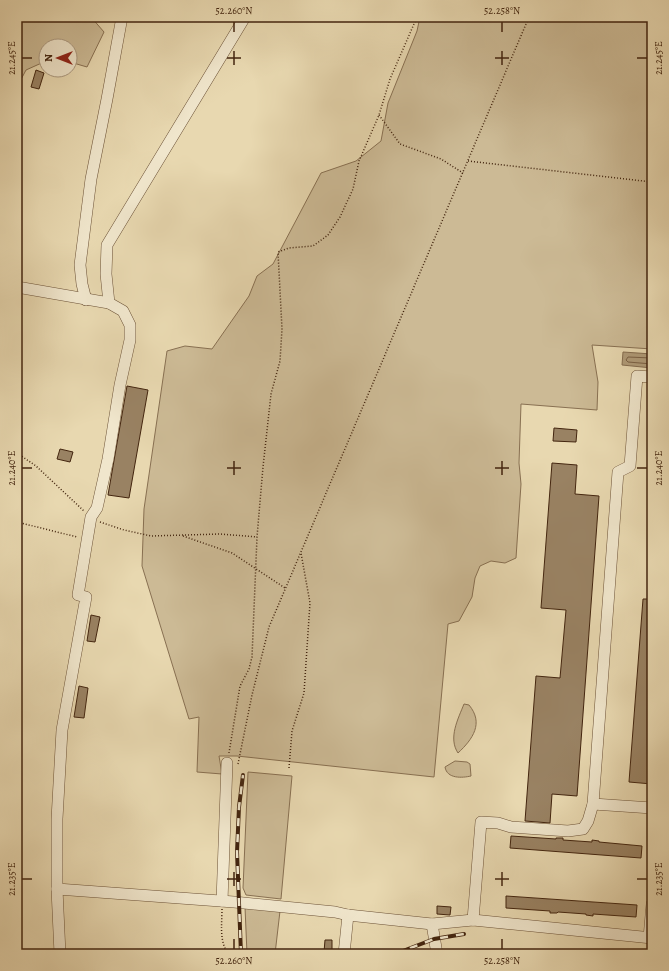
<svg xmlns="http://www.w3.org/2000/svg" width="669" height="971" viewBox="0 0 669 971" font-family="Alegreya,serif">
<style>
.green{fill:#ccba95;stroke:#887052}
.water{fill:#b09b79;stroke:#846c4f}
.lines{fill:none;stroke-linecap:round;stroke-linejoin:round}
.shore{stroke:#7a6044;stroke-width:1}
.building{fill:#998263;stroke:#43250f}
.minor-casing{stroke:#6c5237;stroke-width:12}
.path{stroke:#43250f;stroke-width:1.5;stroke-dasharray:1 2;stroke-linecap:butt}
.minor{stroke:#f0e6cc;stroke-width:11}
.rail-casing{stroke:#43250f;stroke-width:4}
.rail{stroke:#f0e6cc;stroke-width:2.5;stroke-dasharray:8;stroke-linecap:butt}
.ticks{fill:none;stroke:#43250f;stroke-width:1.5}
.neatline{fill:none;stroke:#43250f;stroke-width:1.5}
.ticks-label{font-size:10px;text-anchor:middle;fill:#43250f}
</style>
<rect width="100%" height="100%" fill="#e8d8b0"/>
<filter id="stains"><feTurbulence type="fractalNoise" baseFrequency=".005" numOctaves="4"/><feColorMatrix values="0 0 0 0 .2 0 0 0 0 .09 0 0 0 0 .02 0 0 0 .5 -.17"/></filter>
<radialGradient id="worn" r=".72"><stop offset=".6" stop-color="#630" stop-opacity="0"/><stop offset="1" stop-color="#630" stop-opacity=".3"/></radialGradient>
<g class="green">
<polygon points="17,17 91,17 104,32 87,67 70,62 70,46 46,46 46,61 26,70 17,87"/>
<polygon points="420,17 652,17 652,349 592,345 598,382 597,410 521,404 519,463 521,484 516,558 505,563 491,561 480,566 475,578 472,597 459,621 448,624 434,777 237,756 219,756 222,774 197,772 199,717 189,719 142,566 144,509 167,351 185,346 212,349 249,296 257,276 273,264 321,173 356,161 381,141 388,103 417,31"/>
<path d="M464 704 469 705C484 723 473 739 458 753 448 738 458 719 464 704Z"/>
<path d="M455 761 467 762 470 764 471 776C462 778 447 779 445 767Z"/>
<polygon points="248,772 292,776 281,899 246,895 243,888"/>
<polygon points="245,907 280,911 275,954 247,954"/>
</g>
<polygon class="water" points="623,352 652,354 652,368 622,365"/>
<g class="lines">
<polyline class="shore" points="652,358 628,357 626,360 628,362 652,364"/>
</g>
<g class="building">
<polygon points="36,70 44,73 39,89 31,87"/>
<polygon points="127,386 148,390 129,498 108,495"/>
<polygon points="554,428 577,430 576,442 553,441"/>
<polygon points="60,449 73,452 70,462 57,459"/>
<polygon points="552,463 577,465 575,494 599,496 577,796 552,794 550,823 525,821 536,676 560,678 566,610 541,608"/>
<polygon points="643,599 652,599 652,784 629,782"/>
<polygon points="91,615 100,617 95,642 87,641"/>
<polygon points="79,686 88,688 84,718 74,717"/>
<polygon points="511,836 556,839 556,838 563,838 563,840 592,842 592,840 599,841 599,842 642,846 641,858 510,848"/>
<polygon points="506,896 637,905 636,917 593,914 593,916 586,915 586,914 558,912 557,913 550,913 550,911 506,908"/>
<polygon points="437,906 451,907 450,915 437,914"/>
<polygon points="325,940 332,940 332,952 324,952"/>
</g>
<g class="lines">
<g class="minor-casing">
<g id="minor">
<polyline points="17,287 109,303 123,311 130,325 130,340 120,385 108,459 97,508 91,517 78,595 86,597 62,730 57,819 57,889 60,954"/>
<polyline points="86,300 82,284 80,265 91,179 107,99 122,17"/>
<polyline points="109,303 106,274 107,245 245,17"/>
<polyline points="593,804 652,808"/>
<polyline points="57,889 234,902 335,912 348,915 432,924 473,920 652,938"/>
<polyline points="222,901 227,763"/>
<polyline points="473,920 481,822 498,823 511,827 568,831 583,829 588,821 593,804 618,472 630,466 637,376 652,377"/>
<polyline points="432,924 437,954"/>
<polyline points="649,938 652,904"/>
<polyline points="344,954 348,915"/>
</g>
</g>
<g class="path">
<polyline points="379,115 400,144 441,159 463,173"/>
<polyline points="468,161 652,182"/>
<polyline points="17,453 36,466 84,511"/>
<polyline points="17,522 77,537"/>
<polyline points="100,522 124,530 151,536 220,534 257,537"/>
<polyline points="183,536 232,553 285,588"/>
<polyline points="229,753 240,686 249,669 252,657 257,537 263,467 271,394 280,361 282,329 278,252 289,248 313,246 328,235 340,217 353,189 359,161 379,115 390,79 417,17"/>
<polyline points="238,764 252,695 269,627 529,17"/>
<polyline points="289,768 292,731 304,693 310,603 301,553"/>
<path d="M222 909C222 925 219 940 228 954"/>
</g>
<use href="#minor" class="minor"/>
<g class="rail-casing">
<g id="rail">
<polyline points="241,954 237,852 239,807 243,775"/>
<polyline points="395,954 434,939 464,934"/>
</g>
</g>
<use href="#rail" class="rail"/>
</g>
<path class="ticks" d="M234 22V32M502 22V32M234 51V65M502 51V65M22 58H32M227 58H241M495 58H509M637 58H647M234 461V475M502 461V475M22 468H32M227 468H241M495 468H509M637 468H647M234 872V886M502 872V886M22 879H32M227 879H241M495 879H509M637 879H647M234 939V949M502 939V949"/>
<rect width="669" height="971" fill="none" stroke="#e8d8b0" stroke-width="44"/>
<g transform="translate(58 58) rotate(270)"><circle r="19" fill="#f0e6cc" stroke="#ab9980"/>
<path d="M0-3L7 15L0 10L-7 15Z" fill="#8f2418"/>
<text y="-6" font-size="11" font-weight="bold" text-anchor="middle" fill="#43250f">N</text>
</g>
<rect x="22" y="22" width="625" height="927" class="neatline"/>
<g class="ticks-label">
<text x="234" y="14">52.260°N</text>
<text x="502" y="14">52.258°N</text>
<text transform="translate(658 58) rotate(-90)" y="4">21.245°E</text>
<text transform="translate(11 58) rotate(-90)" y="4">21.245°E</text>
<text transform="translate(658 468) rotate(-90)" y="4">21.240°E</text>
<text transform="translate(11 468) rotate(-90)" y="4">21.240°E</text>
<text transform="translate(658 879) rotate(-90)" y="4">21.235°E</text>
<text transform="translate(11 879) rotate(-90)" y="4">21.235°E</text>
<text x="234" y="964">52.260°N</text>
<text x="502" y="964">52.258°N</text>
</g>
<rect width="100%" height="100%" filter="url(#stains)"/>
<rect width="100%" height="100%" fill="url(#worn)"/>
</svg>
